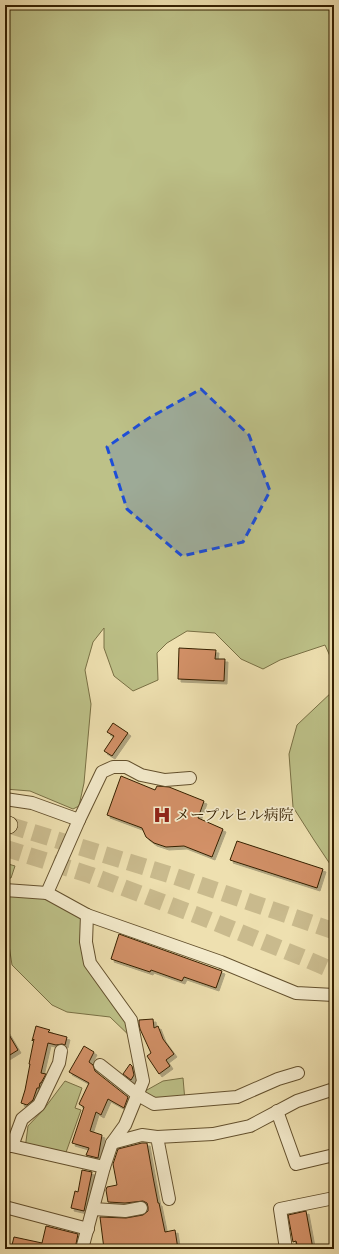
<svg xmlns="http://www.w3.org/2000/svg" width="339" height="1254" viewBox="0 0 339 1254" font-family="'Libre Bodoni','Noto Serif JP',serif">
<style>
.green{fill:#bdc188;stroke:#797044}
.building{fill:#d39168;stroke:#352001;filter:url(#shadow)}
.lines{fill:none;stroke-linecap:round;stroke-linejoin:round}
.highway-tunnel{stroke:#c9ba8d;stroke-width:17;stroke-dasharray:17 8;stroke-linecap:butt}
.minor-casing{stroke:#63502d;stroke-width:14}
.highway-casing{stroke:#352001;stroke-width:18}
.minor{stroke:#f4ebcc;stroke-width:12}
.highway{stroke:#eee0b0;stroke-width:17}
.marked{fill:#1d4ed8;fill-opacity:0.2;stroke:#1d4ed8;stroke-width:3;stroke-dasharray:8 5;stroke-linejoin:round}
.labels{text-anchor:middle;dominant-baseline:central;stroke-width:3.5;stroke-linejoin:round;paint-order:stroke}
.poi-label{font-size:15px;fill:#352001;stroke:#f4ebcc;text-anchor:start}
</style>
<defs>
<filter id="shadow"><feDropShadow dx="3" dy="3" stdDeviation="0" flood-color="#0004"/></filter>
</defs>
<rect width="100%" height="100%" fill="#eee0b0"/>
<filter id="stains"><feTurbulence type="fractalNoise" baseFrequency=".005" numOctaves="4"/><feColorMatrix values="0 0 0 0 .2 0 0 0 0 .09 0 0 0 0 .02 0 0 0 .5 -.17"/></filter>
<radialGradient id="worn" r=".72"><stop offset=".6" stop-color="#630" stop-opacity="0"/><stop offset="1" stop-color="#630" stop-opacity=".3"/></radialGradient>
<g class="green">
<polygon points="5,5 334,5 334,665 325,645 280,660 263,669 241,659 215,633 187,631 167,643 157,653 158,680 133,691 114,676 104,648 104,628 93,642 85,670 91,704 84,783 79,806 73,809 30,791 5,789"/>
<polygon points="334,690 334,870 314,840 293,807 289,754 297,725"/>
<polygon points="5,863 15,866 11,878 5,878"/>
<polygon points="5,890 47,893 87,915 90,963 131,1020 135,1041 110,1017 67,1012 52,1005 12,965 5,919"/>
<polygon points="183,1078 185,1101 154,1104 138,1095 163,1081"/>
<polygon points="65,1081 82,1088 75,1108 81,1110 64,1158 25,1149 28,1126 44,1109"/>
</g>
<g class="building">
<polygon points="179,648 216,650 215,659 225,659 224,681 178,679"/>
<polygon points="113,723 128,733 112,756 104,751 114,736 107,732"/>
<polygon points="121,776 155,790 157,786 169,787 204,801 198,818 223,829 212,857 184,846 166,847 154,843 146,837 142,828 107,815"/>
<polygon points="237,841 323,869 317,888 230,860"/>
<polygon points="119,934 222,971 216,988 184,977 182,981 151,970 150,972 111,959"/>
<polygon points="153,1019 154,1028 158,1026 163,1039 174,1054 166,1060 170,1066 159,1074 147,1056 151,1053 140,1029 139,1024 139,1020"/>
<polygon points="36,1026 50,1030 48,1032 67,1037 65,1045 62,1044 56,1045 48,1043 41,1073 46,1074 41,1083 40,1083 39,1088 37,1088 33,1100 27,1105 21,1103 25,1090 30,1064 29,1064 34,1039 32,1041"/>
<polygon points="5,1028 18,1050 5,1058"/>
<polygon points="84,1046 94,1052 89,1062 93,1065 95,1071 128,1097 124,1108 108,1099 101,1115 96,1112 90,1131 102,1135 98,1158 86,1155 89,1148 72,1143 84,1107 79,1104 89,1083 69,1072"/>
<polygon points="130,1064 132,1066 134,1075 131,1080 123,1074"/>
<polygon points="142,1143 147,1143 153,1177 158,1203 159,1203 165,1232 175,1230 178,1249 104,1249 100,1217 126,1218 143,1215 148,1211 148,1207 147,1203 143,1201 125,1203 108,1202 106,1190 107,1187 117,1185 113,1164 118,1149"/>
<polygon points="82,1170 92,1172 84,1211 71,1208 75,1191 78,1192"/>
<polygon points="306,1211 313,1249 298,1249 296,1241 293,1242 288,1215"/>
<polygon points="46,1226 78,1234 75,1249 11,1249 14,1237 42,1243"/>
</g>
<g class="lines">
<g class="highway-tunnel">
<polyline points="9,825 174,876 334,931"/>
<polyline points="5,848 90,875 199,916 304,958 334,971"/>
</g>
<g class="minor-casing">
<g id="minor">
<polyline points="5,799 32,803 79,820"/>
<polyline points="5,890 47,893 87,915 221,962 296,993 334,995"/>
<polyline points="47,893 79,820 102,772 113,767 126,767 141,775 165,780 190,778"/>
<polyline points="100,1065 138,1095 154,1104 237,1097 278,1079 298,1073"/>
<polyline points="277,1111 296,1164 334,1155"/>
<polyline points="157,1137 213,1134 250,1126 297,1101 334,1089"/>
<polyline points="112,1143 142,1135 157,1137 169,1199"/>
<polyline points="5,1145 12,1146 104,1167"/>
<polyline points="12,1146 22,1119 39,1105 59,1063 61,1051"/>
<polyline points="5,1207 88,1229"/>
<polyline points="93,1209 125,1211 141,1208"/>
<polyline points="82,1249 104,1167 112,1143 125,1125 143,1081 131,1020 90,963 86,942 87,915"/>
<polyline points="286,1249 280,1209 334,1198"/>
</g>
</g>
<g class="highway-casing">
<polyline id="highway" points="5,824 9,825"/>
</g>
<use href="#minor" class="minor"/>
<use href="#highway" class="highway"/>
</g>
<path class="marked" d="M201 389 249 435 270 491 243 542 182 556 127 509 107 447 149 418Z"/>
<defs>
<g id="hospital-bare" transform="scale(1.38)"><path d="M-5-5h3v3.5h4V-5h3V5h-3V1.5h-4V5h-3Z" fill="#8f2418" stroke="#f4ebcc" stroke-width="2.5" paint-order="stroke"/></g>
</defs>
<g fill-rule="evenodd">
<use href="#hospital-bare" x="162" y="815"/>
</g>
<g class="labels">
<g class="poi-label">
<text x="175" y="815">メープルヒル病院</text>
</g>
</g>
<rect width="339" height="1254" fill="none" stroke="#eee0b0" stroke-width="20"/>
<rect x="6" y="6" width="327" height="1242" fill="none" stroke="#352001" stroke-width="2"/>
<rect x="10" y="10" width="319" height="1234" fill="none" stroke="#352001"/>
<rect width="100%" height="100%" filter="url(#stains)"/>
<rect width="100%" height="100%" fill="url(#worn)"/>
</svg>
